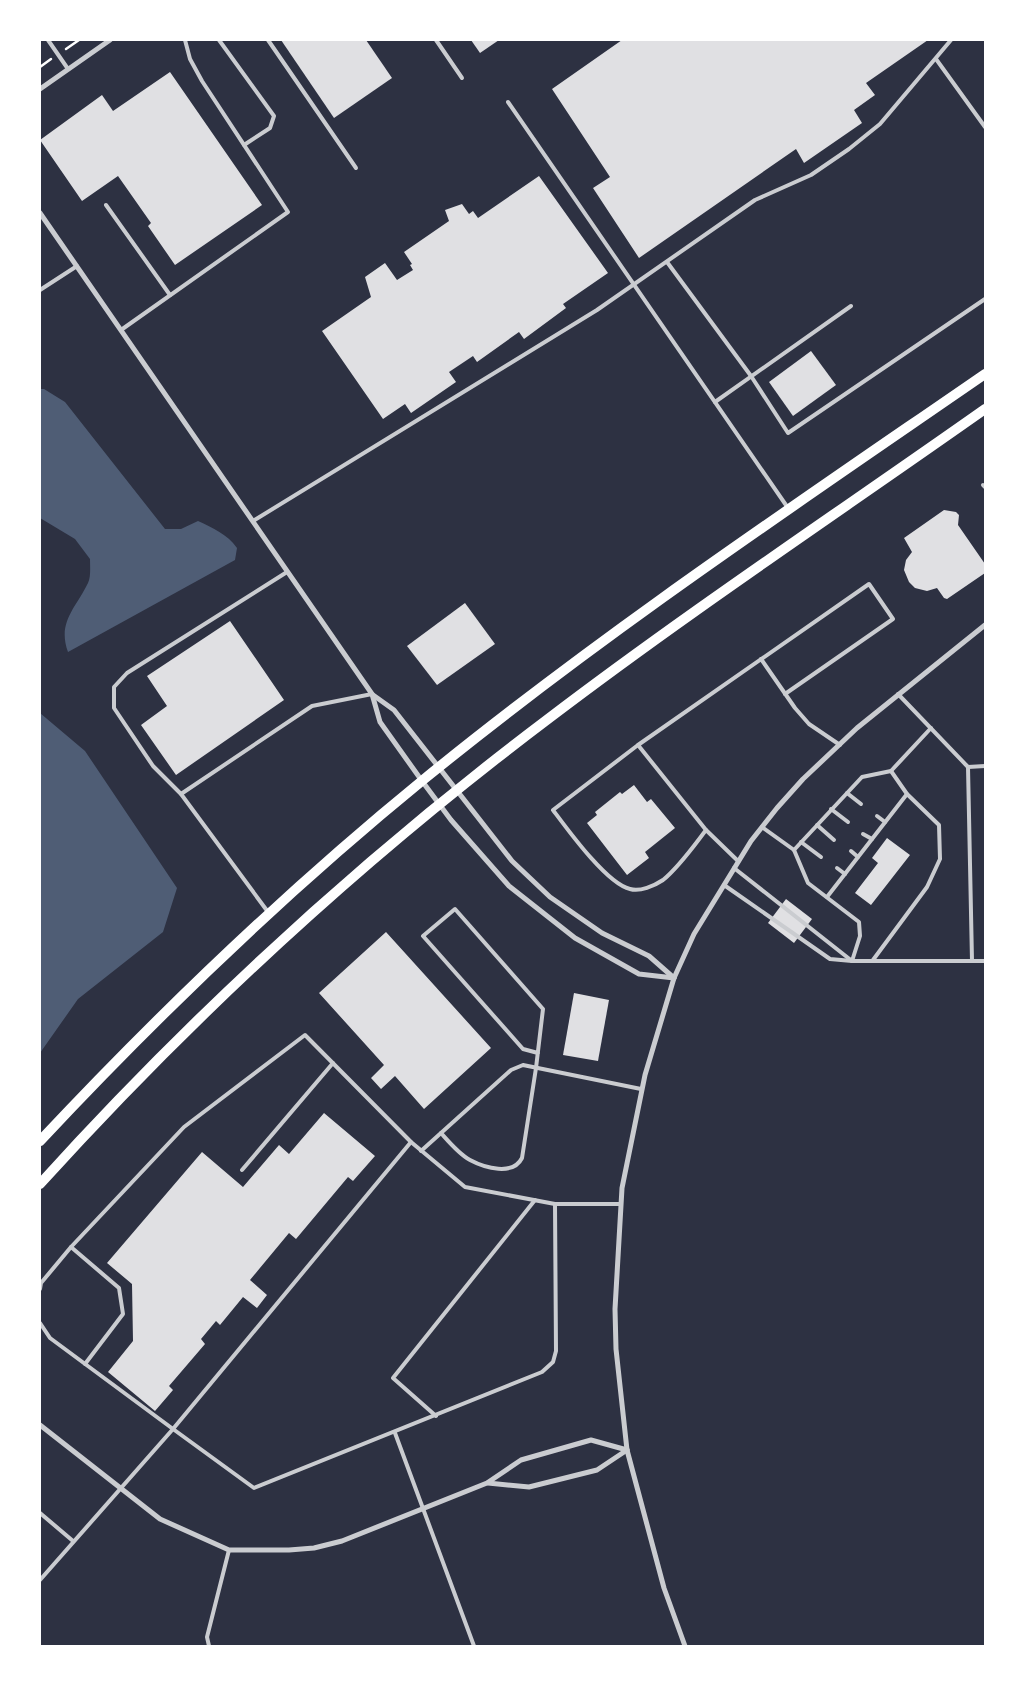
<svg xmlns="http://www.w3.org/2000/svg" width="1025" height="1686" viewBox="0 0 1025 1686" font-family="'Alegreya Sans',sans-serif">
<style>
.water{fill:#4f5d75}
.building{fill:#e0e0e3}
.lines{fill:none;stroke-linecap:round;stroke-linejoin:round}
.path{stroke:#fff;stroke-width:2.5}
.service{stroke:#caccd0;stroke-width:4}
.minor{stroke:#caccd0;stroke-width:5}
.secondary{stroke:#fff;stroke-width:10}
</style>
<rect width="100%" height="100%" fill="#2d3142"/>
<g class="water">
<path d="M40 389H44L65 402 165 529H181L198 521C213 528 227 534 237 548L235 560 68 652C57 622 76 608 88 583 91 577 90 567 90 559L75 539 40 518Z"/>
<polygon points="40,713 85,751 177,888 163,932 78,999 40,1053"/>
</g>
<g class="building">
<polygon points="281,40 366,40 392,78 334,118"/>
<polygon points="471,40 499,40 480,53"/>
<polygon points="622,40 928,40 866,83 875,95 854,110 862,123 804,163 796,149 639,258 593,188 610,177 552,89"/>
<polygon points="170,72 262,205 175,265 148,226 151,223 118,176 82,201 40,140 102,95 113,111"/>
<polygon points="539,176 608,273 563,304 566,308 524,339 519,332 477,362 473,356 449,372 456,382 411,413 405,404 383,419 322,331 371,297 365,277 385,263 397,280 413,270 410,265 412,264 404,252 449,221 445,210 462,204 469,214 473,211 478,218"/>
<polygon points="811,351 836,385 793,416 769,382"/>
<polygon points="944,510 956,512 959,515 958,525 985,564 985,573 947,599 944,598 937,588 927,591 915,588 909,582 904,570 906,560 912,552 904,538"/>
<polygon points="465,603 495,644 437,685 407,646"/>
<polygon points="230,621 284,700 176,775 141,725 167,706 147,676"/>
<polygon points="634,785 647,802 651,799 675,828 645,852 649,858 627,875 587,823 597,815 595,812 620,792 622,794"/>
<polygon points="887,838 910,855 871,905 855,893 878,863 872,858"/>
<polygon points="786,899 812,919 794,943 768,923"/>
<polygon points="386,932 491,1048 424,1109 395,1076 381,1089 371,1078 384,1065 319,993"/>
<polygon points="574,993 609,1000 598,1061 563,1055"/>
<polygon points="324,1113 375,1156 353,1181 348,1177 296,1239 289,1233 250,1280 267,1295 257,1308 243,1297 220,1325 216,1321 201,1339 205,1344 169,1386 173,1390 155,1411 108,1372 133,1341 132,1284 107,1263 202,1152 243,1187 279,1145 289,1154"/>
</g>
<g class="lines">
<g class="path">
<polyline points="66,49 79,40"/>
<polyline points="40,67 51,59"/>
</g>
<g class="service">
<polyline points="48,40 68,69"/>
<polyline points="219,40 274,116 270,128 244,145"/>
<polyline points="268,40 356,168"/>
<polyline points="436,40 462,78"/>
<polyline points="936,59 985,127"/>
<polyline points="508,102 788,508"/>
<polyline points="106,205 170,295"/>
<polyline points="667,262 751,376 788,433 985,299"/>
<polyline points="40,290 77,266"/>
<polyline points="121,330 288,212 202,81 190,59 185,40"/>
<polyline points="715,402 851,306"/>
<polyline points="983,485 985,487"/>
<polyline points="253,521 597,310 755,200 811,175 849,149 880,124 951,40"/>
<polyline points="761,659 795,708 809,724 840,745"/>
<polyline points="898,694 968,767 972,961"/>
<path d="M638 745 553 810C568 830 607 884 630 889 640 892 654 886 663 880 679 867 693 847 706 830"/>
<polyline points="968,767 985,766"/>
<polyline points="847,793 861,804"/>
<polyline points="181,794 312,706 372,694"/>
<polyline points="831,809 848,822"/>
<polyline points="877,816 885,822"/>
<polyline points="817,825 834,840"/>
<polyline points="762,827 794,850 808,883 859,922 860,936 852,961 985,961"/>
<polyline points="863,834 872,839"/>
<polyline points="801,842 821,857"/>
<polyline points="794,850 862,777 891,771 931,728"/>
<polyline points="851,851 858,857"/>
<polyline points="738,861 706,830 638,745 869,584 893,619 785,694"/>
<polyline points="734,868 852,961"/>
<polyline points="837,868 845,874"/>
<polyline points="724,885 830,959 852,961"/>
<polyline points="827,897 907,794"/>
<polyline points="268,912 181,794 153,766 114,708 114,687 127,673 287,572"/>
<polyline points="873,960 927,887 940,859 939,825 907,794 891,771"/>
<path d="M441 1133C449 1142 459 1154 470 1160 485 1168 513 1176 522 1158L536 1068 543 1009 455 909 423 936 523 1049 538 1053"/>
<polyline points="421,1151 511,1070 523,1065 641,1089"/>
<polyline points="242,1170 333,1063"/>
<polyline points="71,1247 119,1288 123,1314 85,1364"/>
<polyline points="40,1289 41,1283 71,1247 184,1127 305,1035 411,1142 465,1187 555,1204"/>
<polyline points="40,1323 50,1338 173,1429 411,1142"/>
<polyline points="436,1416 393,1378 535,1200"/>
<polyline points="395,1433 474,1646"/>
<polyline points="40,1513 73,1541"/>
<polyline points="40,1580 173,1429 254,1488 542,1372 553,1362 556,1351 555,1204 621,1204"/>
<polyline points="209,1646 207,1637 229,1550"/>
</g>
<g class="minor">
<polyline points="40,89 110,40"/>
<polyline points="40,213 372,694 380,722 422,781 451,820 509,886 575,938 639,974 674,978"/>
<polyline points="373,695 394,710 512,861 550,897 602,933 649,956 674,978"/>
<polyline points="40,1425 160,1519 229,1550 289,1550 314,1548 342,1541 487,1483 521,1460 591,1440 627,1450"/>
<polyline points="488,1483 529,1487 597,1470 627,1450"/>
<polyline points="685,1646 664,1588 627,1450 616,1349 615,1309 622,1188 645,1075 674,978 694,934 751,841 777,808 803,779 857,728 985,625"/>
</g>
<g class="secondary">
<path d="M40 1141C160 1013 287 891 423 780 602 634 795 505 985 374"/>
<path d="M40 1184C194 1014 365 857 548 719 690 611 839 512 985 409"/>
</g>
</g>
<rect width="1025" height="1686" fill="none" stroke="#ffffff" stroke-width="82"/>
</svg>
